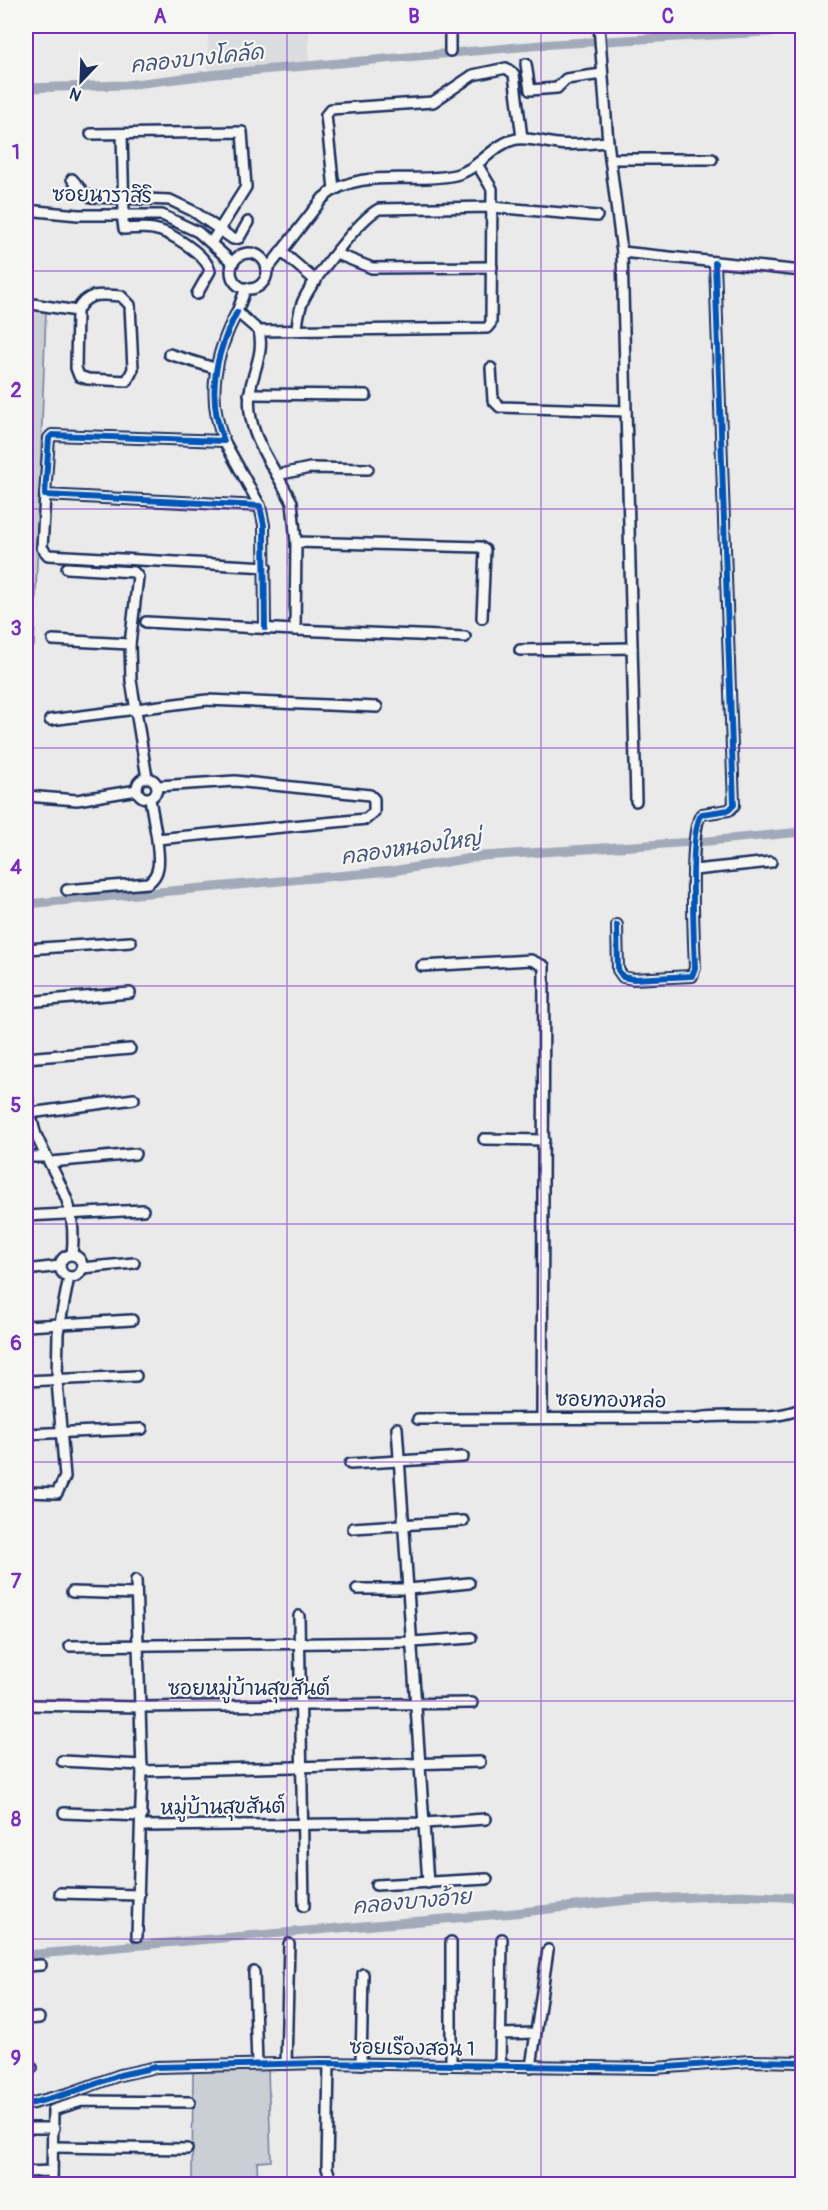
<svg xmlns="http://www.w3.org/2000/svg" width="828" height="2210" viewBox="0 0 828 2210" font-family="Pangolin,'Playpen Sans Thai',sans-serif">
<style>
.built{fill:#dadcde}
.green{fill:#caced5;stroke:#727e9a;stroke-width:1.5}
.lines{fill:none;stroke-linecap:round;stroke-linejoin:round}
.canal{stroke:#a2aaba;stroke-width:9}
.minor-casing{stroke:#1b2f5e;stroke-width:14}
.minor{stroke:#f6f6f2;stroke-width:9}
.cycleway-casing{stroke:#f6f6f2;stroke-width:10}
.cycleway{stroke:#0057b8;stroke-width:6}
.grid{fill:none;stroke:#7b2cbf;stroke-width:1.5;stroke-opacity:0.55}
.labels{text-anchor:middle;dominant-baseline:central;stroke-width:4.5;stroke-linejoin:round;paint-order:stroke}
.street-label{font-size:20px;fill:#1b2f5e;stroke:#f6f6f2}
.water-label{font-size:21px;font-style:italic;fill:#44547a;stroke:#f6f6f2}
.neatline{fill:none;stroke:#7b2cbf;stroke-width:2}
.grid-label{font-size:20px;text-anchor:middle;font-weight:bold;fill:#7b2cbf}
</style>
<rect width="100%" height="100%" fill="#e9eae9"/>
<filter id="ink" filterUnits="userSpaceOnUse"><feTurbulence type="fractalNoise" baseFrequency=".0167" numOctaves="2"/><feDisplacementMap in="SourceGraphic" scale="12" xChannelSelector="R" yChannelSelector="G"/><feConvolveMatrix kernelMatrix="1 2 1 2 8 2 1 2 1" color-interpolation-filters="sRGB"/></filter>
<g filter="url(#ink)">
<polygon class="built" points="208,26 309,26 309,63 208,69"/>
<g class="green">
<polygon points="26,308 46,310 34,646 26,645"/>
<polygon points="268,2068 271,2161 257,2162 258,2184 192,2184 193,2071"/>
</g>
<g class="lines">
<g class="canal">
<polyline points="26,88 126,85 217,74 553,44 802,30"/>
<polyline points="26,904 392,871 483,856 708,841 802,832"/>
<polyline points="26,1955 514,1913 628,1900 740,1895 802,1898"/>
</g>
<g class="minor-casing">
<g id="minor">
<polyline points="450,26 450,51"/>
<polyline points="599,26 608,142 622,252 636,801"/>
<polyline points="723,26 725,26"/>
<polyline points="526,64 530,90 557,88 566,79 602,74"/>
<polyline points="91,134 242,132 246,187 211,243"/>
<polyline points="122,134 124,214"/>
<polyline points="610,159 712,159"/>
<polyline points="72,179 84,193 91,197 170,200 193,211 233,239 239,238 248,222"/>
<polyline points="334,189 326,115 331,109 433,102 473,75 506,68 514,74 522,138"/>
<polyline points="26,210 78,215 162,215 198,232 233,263"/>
<path d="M122 214 124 229C133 229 144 227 153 229 169 231 207 255 210 271L197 294"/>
<polyline points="281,251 316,281"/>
<polyline points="622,252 802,271"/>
<circle cx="249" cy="271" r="18"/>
<polyline points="337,254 372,268 492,267"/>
<path d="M267 270 323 198C359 166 412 185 455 175 479 170 493 143 517 139 530 137 545 143 558 144 574 146 592 143 608 142"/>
<polyline points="246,288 237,312 259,331 487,328 491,323 492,189 477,164"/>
<path d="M26 303 77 311 76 368 79 376 88 379 127 381 133 369 130 305 121 296C101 295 87 291 77 311"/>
<path d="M237 312C215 354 206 396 224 441L52 435 49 438 45 495 260 506 264 525 265 628"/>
<path d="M297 328C298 319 299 309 303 301 312 281 360 218 379 209L492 207 597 216"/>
<path d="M259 331C264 351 255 367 251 386 244 420 260 447 277 475L310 468 368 469"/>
<polyline points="169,354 214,368"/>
<polyline points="491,368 493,400 500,407 626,411"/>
<polyline points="249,394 366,395"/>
<polyline points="224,441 260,506"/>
<polyline points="277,475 292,502 296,542 480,547 485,550 482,618"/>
<polyline points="45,495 42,548 48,555 266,567"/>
<polyline points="296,542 295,630 465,637"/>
<polyline points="67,568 134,572 138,577 130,644 131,680 147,778"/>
<polyline points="146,622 295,630"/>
<polyline points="53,640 130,644"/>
<polyline points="520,650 632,648"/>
<polyline points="50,720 207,700 377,707"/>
<circle cx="147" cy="788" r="10"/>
<polyline points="26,796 77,800 137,790"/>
<polyline points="150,799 157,839 366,819 374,812 374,799 370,795 235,781 158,786"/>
<polyline points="694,870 771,862"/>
<path d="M67 890 148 883C163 873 158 855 157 839"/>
<path d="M617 925 618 970 623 977 633 979 692 976 695 968C694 944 688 825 702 814L729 810 734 805 715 263"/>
<polyline points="26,949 131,942"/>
<polyline points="422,966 531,960 544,966 542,1417"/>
<polyline points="26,998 26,1069"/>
<polyline points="26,1002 130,993"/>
<polyline points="26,1058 130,1049"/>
<polyline points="26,1087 28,1103"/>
<path d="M26 1103C32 1111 32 1127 37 1137 57 1183 78 1201 72 1255"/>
<polyline points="30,1113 134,1099"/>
<polyline points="484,1139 544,1140"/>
<polyline points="26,1157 47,1157"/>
<polyline points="51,1162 135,1154"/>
<polyline points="26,1216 143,1210"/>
<circle cx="71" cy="1266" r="11"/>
<polyline points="82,1268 134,1263"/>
<polyline points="26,1270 60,1266"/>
<polyline points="26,1326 132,1320"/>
<polyline points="26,1381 136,1376"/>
<path d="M418 1419 698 1418C732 1412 771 1423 802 1408"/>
<polyline points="397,1428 428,1883"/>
<polyline points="26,1434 142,1429"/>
<polyline points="350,1464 463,1457"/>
<polyline points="26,1492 57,1493 65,1477 57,1381 58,1333 69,1277"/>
<polyline points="353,1528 463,1521"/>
<polyline points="136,1580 142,1771 137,1936"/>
<polyline points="357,1589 409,1589 469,1583"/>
<polyline points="72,1592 136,1594"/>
<polyline points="299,1616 304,1906"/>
<polyline points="70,1646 412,1642 471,1638"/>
<polyline points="26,1705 141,1707 472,1703"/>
<polyline points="62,1761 142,1765"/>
<polyline points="142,1771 480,1762"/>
<polyline points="64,1813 142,1816"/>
<polyline points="142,1826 425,1823 486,1819"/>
<polyline points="376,1885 487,1879"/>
<polyline points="60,1893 139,1895"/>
<polyline points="451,1942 451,2065"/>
<polyline points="26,1966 41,1965"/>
<polyline points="254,1972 257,2064"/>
<polyline points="26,2019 39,2018"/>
<polyline points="501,2034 534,2033"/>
<polyline points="329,2063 327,2168 331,2180 344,2184"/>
<polyline points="286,2064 289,1944"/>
<polyline points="361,2064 363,1974"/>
<polyline points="500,2066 502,1939"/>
<polyline points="531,2067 548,1950"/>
<polyline points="26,2069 32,2068"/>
<polyline points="26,2105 70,2093 120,2075 156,2067 321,2063 655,2068 750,2061 802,2062"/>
<polyline points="26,2128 54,2128"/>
<polyline points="53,2147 187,2149"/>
<polyline points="26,2172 52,2171"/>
<polyline points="52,2184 53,2110 82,2101 190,2102"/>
</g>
</g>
<use href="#minor" class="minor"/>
<g class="cycleway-casing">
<g id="cycleway">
<path d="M237 312C215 354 206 396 224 441L52 435 49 438 45 495 260 506 264 525 265 628"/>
<path d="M617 925 618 970 623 977 633 979 692 976 695 968C694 944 688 825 702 814L729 810 734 805 715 263"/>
<polyline points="26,2105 70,2093 120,2075 156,2067 321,2063 655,2068 750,2061 802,2062"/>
</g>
</g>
<use href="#cycleway" class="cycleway"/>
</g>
</g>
<path class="grid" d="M287 26V2184M541 26V2184M26 271H802M26 509H802M26 748H802M26 986H802M26 1224H802M26 1462H802M26 1701H802M26 1939H802"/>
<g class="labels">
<g class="street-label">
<text transform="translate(102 195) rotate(1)">ซอยนาราสิริ</text>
<text transform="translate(611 1400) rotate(1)">ซอยทองหล่อ</text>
<text x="249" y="1688">ซอยหมู่บ้านสุขสันต์</text>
<text transform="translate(223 1807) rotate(-1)">หมู่บ้านสุขสันต์</text>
<text transform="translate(412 2048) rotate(1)">ซอยเรืองสอน 1</text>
</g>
<g class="water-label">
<text transform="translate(197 59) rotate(-6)">คลองบางโคลัด</text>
<text transform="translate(411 848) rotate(-8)">คลองหนองใหญ่</text>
<text transform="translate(412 1902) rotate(-5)">คลองบางอ้าย</text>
</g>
</g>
<rect width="828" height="2210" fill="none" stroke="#f6f6f2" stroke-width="66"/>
<g transform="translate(81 81) rotate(203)" stroke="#f6f6f2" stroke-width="4.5" paint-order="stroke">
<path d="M0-4.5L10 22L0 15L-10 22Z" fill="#1b2f5e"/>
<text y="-9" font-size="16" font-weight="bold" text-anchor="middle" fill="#1b2f5e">N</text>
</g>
<rect x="33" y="33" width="762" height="2144" class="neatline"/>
<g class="grid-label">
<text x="160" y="23">A</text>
<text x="414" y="23">B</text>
<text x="668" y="23">C</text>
<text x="16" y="159">1</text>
<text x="16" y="397">2</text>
<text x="16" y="635">3</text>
<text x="16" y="874">4</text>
<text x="16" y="1112">5</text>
<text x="16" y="1350">6</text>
<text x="16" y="1588">7</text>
<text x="16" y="1826">8</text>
<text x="16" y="2065">9</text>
</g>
</svg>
